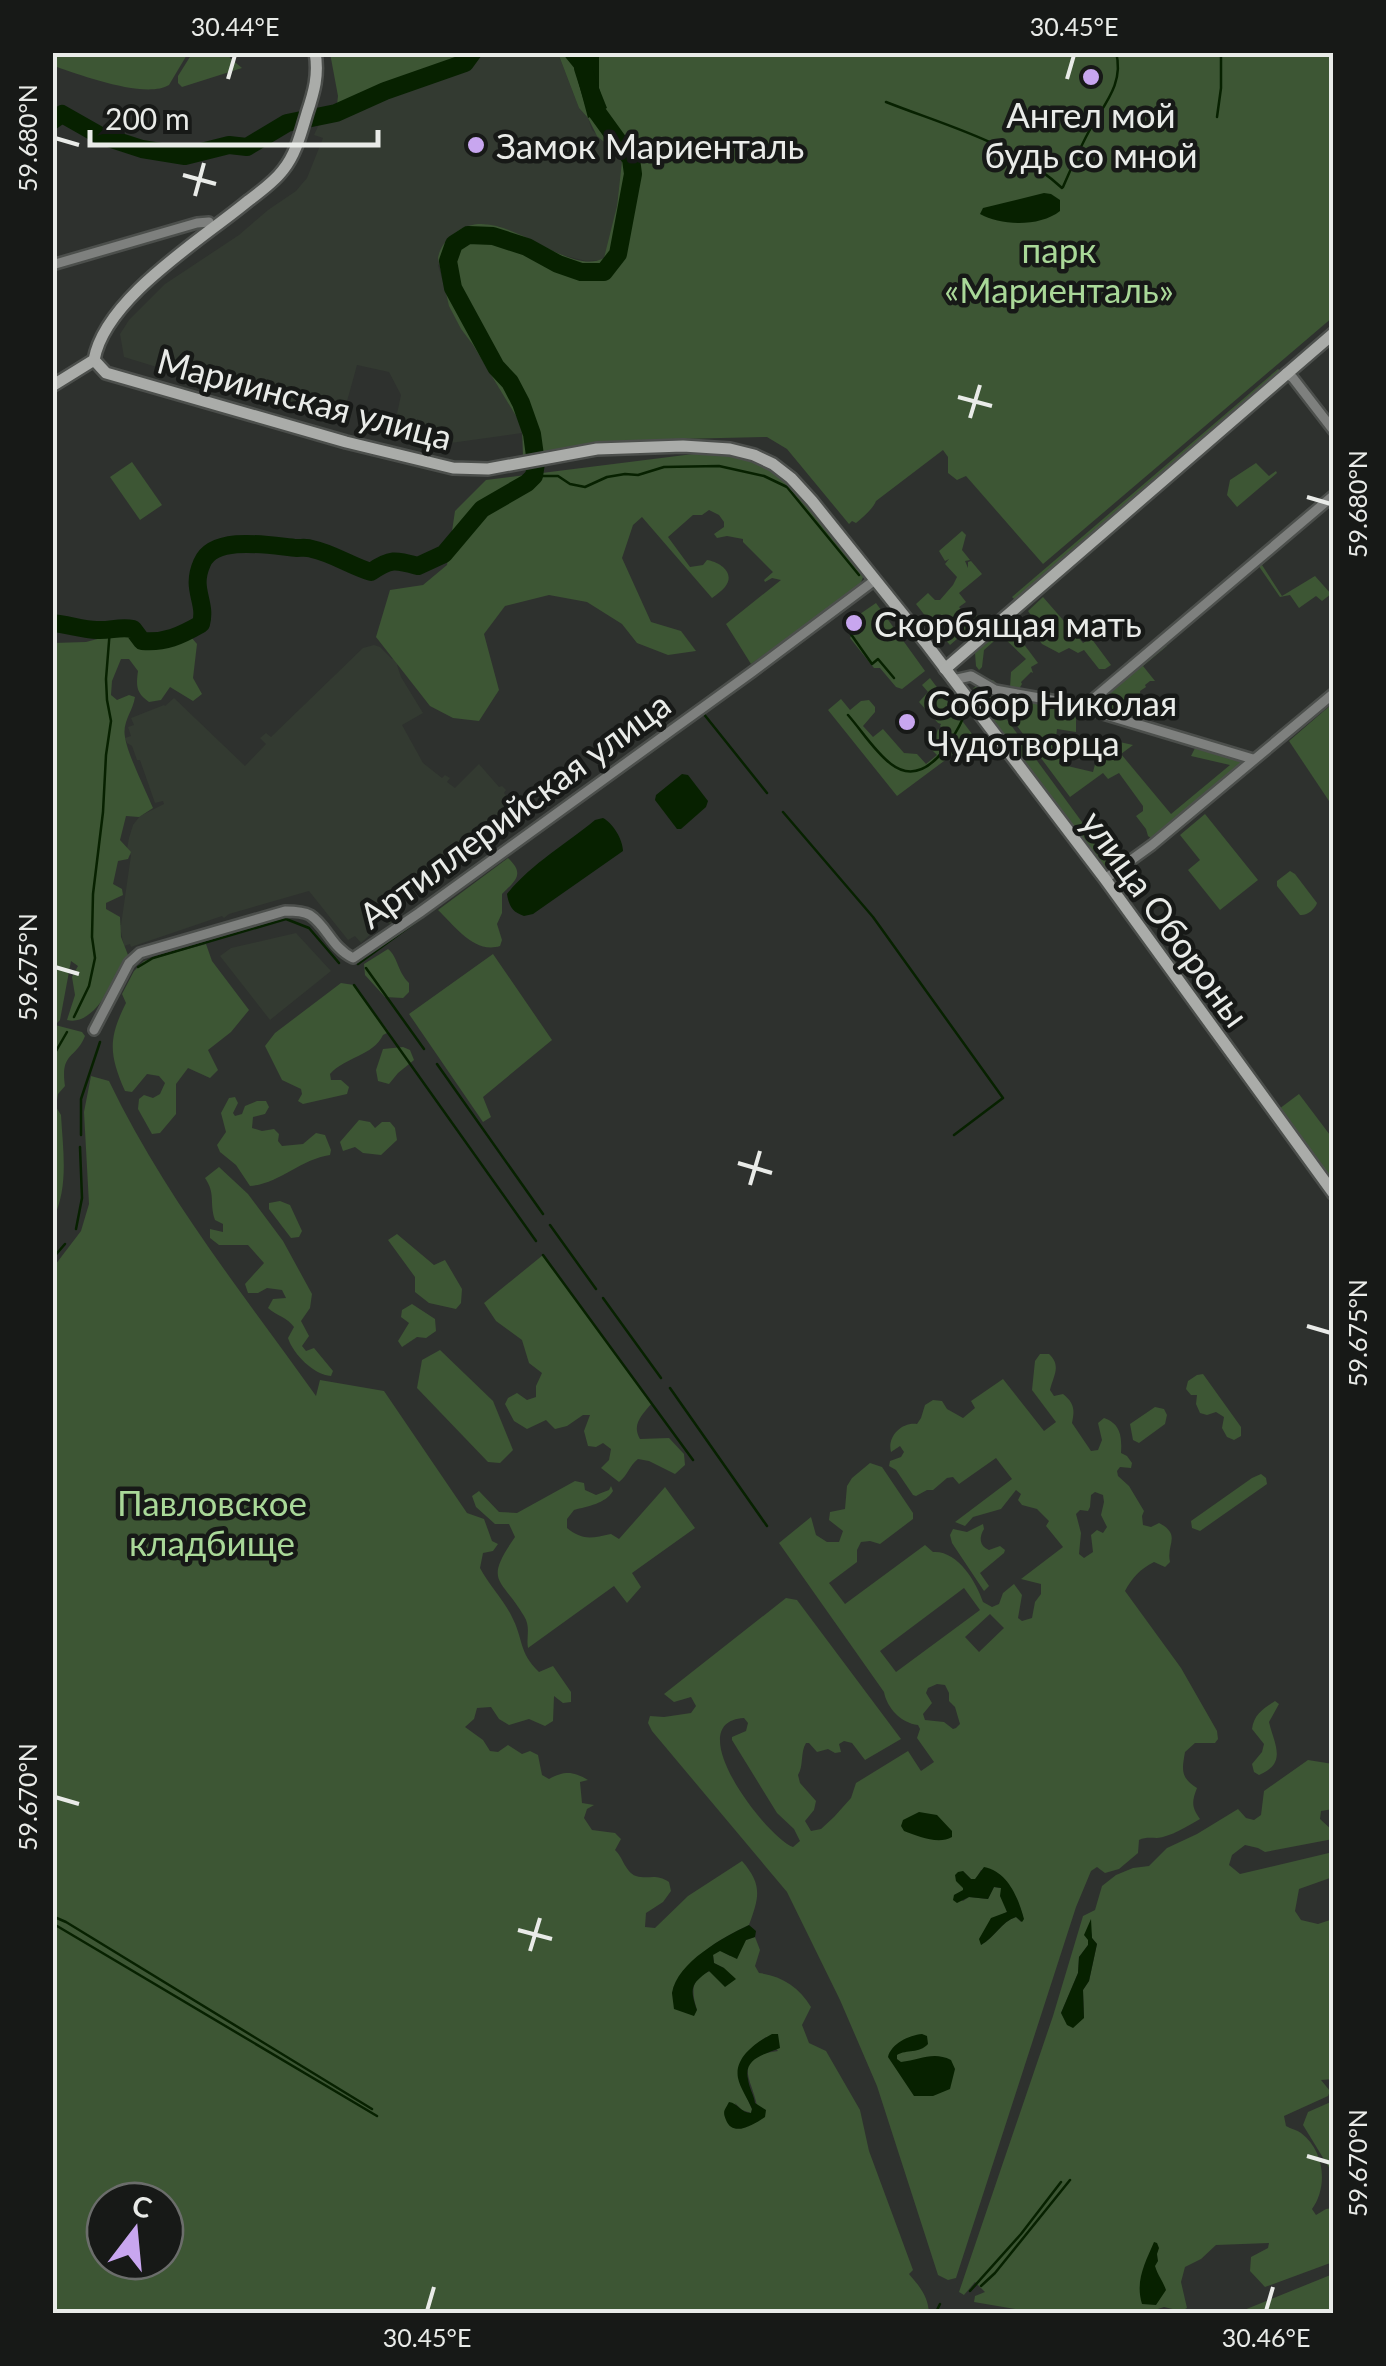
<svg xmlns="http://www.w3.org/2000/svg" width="1386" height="2366" viewBox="0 0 1386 2366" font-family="Lato,sans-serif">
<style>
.built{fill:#333a31}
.green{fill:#3d5634;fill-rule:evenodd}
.water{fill:#072100}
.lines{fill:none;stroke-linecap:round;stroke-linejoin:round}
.stream{stroke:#072100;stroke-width:2.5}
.river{stroke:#072100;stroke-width:18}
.street-casing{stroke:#4c4f4c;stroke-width:14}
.secondary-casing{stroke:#4c4f4c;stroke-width:16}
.street{stroke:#7e807e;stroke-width:9}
.secondary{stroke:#aaaca9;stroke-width:11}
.ticks{fill:none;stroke:#e9ebe8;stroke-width:4}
.poi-dot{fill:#c8a6ef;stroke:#171917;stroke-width:4}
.labels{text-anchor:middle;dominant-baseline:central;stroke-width:9;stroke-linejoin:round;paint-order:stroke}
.poi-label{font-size:35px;fill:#e9ebe8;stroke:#171917;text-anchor:start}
.park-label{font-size:35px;fill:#a9d898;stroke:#171917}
.street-label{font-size:35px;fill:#e9ebe8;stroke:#171917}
.neatline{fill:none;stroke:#e9ebe8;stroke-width:4}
.ticks-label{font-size:25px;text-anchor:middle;fill:#e9ebe8}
</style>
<rect width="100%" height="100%" fill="#2e312e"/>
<g class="built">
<polygon points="478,53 558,53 579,108 588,118 592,130 616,152 622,161 617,206 608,247 604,258 600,260 586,261 562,255 501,227 485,224 438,265 450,306 461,329 473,345 522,426 522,433 436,445 360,427 363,415 395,423 401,395 389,372 357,365 341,423 124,357 120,334 129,320 165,284 239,235 268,210 296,191 307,178 323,138 314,135 320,122 351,111 381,95 457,72 468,66"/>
<polygon points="374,645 380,647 392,659 395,657 400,662 397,665 401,677 423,713 402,725 423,763 442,778 445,775 450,778 447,782 455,788 479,764 499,787 502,786 506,790 504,793 518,809 491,832 488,829 480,836 484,843 400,903 405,910 390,924 379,917 367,929 371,934 361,943 355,936 348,940 309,891 229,914 224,918 222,916 131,947 130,944 124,946 121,932 111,930 112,925 121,925 131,855 126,854 129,838 133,825 140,816 164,804 163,801 155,803 140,760 137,760 132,746 127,743 125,738 131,736 128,727 134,725 131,718 164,705 165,706 174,698 245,766 266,744 260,738 266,733 271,737 363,648"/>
<polygon points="296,933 331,971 270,1020 220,956 231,948"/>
</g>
<g class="green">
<polygon points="193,52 229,53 230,58 242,68 182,87 178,83 178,76"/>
<path d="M52 53 53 52 188 53 169 85C146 99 83 76 57 67L53 64Z"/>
<polygon points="330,53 330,52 473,53 465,63 385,91 336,113 338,96"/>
<path d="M558 53H1333V317L1043 564 966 476 957 480 948 473V457L943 450 876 501C873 509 863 517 856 523L852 521 849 524 787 449 767 437 679 439 598 444 523 457 522 426 473 345 461 329 449 306 438 258C440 247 446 240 455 233 500 198 565 279 604 258L617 206 622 161 616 152 597 136 588 118 579 108Z"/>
<polygon points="1278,369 1281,371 1015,600 1012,597"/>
<path d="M701 453C739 456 761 459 790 484L860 567 864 575 859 587 751 664 726 624 781 580 772 578 765 582 764 580 773 572 743 542V539L727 536 717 538 714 534 724 527V522L719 515 709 510 702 515H693L668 537 690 567 703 565 707 560C720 562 736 573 725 587 722 591 717 594 712 598L642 517 633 525 622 558 651 622 681 631 696 651 668 655 637 643 622 624 587 602 549 595 505 606 484 634 499 690 479 721 453 718 430 706 376 637 390 590 423 585 447 565 455 511 486 480Z"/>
<polygon points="132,462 162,505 140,520 110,477"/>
<polygon points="1256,463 1269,476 1276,471 1277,473 1237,507 1227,495 1230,480"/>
<polygon points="962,531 966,535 962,550 970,560 965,561 968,568 968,562 971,561 982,574 959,593 966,602 959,607 963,612 969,608 980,619 950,645 942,636 944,633 940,629 937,631 916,604 928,593 935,600 940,600 953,585 957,577 945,564 949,559 945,561 939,551"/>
<polygon points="1279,550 1262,565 1282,596 1315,576 1331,594 1322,601 1316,596 1299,608 1290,595 1280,597 1258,565 1272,551"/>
<polygon points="1043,597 1083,643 1091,638 1111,665 1105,669 1099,669 1084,650 1078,653 1069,648 1059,653 1042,644 1030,628 1036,622 1028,611"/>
<polygon points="876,603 925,671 902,689 896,687 880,668 874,668 850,638 852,635 848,630 855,624 854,622 846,627 844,625"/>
<polygon points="1019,615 1021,617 1011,627 1038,663 1031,667 1033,673 1031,672 1021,682 1022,684 1019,689 1073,701 1082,700 1092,692 1086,700 1073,702 993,686 990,682 993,680 1000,687 1010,688 1011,672 1026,659 1001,635 984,650 982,667 979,670 976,666 975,653"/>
<path d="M124 632C150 650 163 647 191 637L197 644 193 678 202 694 193 701 170 687 161 700 149 702C136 693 136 686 138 671L129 659H121L112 681 111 695 117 700 129 695 135 697C133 711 122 722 125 737 127 753 146 791 153 808L139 817 126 816 120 840 131 852 128 859 118 861 113 884 122 889 123 895 106 903V909L120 917 121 937 128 955C116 976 96 1027 67 1020L75 995 72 977 78 966 71 961 60 1020 55 1025 82 1032 85 1036C76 1059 60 1052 65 1086L58 1094 56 1107 61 1115C63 1151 69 1187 53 1219L52 665 55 659 53 658V643L86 642Z"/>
<polygon points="1164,645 1167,646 1143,666 1155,681 1150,681 1145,685 1146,687 1140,691 1141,700 1126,714 1125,718 1103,711 1097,706 1098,698"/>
<polygon points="930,678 975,738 897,796 828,710 841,699 850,710 861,701 869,700 875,707 875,712 863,726 873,737 883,729 904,753 917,754 926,764 937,755 929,747 935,739 938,729 946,738 948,736 940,726 941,724 938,723 919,702 928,692 922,685"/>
<polygon points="977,685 983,687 1115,867 1110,869 1102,867 977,701 973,689"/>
<polygon points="995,692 1076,708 1076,732 1057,729 1056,738 1064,739 1059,764 1093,772 1102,738 1133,745 1121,754 1171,814 1230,765 1191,756 1197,744 1239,757 1241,763 1152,839 1148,836 1146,829 1136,816 1143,811 1143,806 1119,773 1108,779 1103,773 1070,797 994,695"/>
<polygon points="1333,703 1333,807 1289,741"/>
<polygon points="1205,814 1258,880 1220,910 1188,870 1200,860 1180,835"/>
<path d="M508 858C525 874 516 880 502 894V913L497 924 502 940 500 946C474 954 455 926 438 910Z"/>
<path d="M1290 871 1295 874 1317 903C1315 909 1307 916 1300 915L1277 886V881Z"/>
<path d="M206 944 212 961 249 1010 231 1032 208 1050 218 1070 210 1078 188 1068 176 1084V1114L160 1133 152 1134 138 1109 139 1099 144 1095 153 1098 160 1094 165 1083 159 1076 147 1074 132 1092 125 1091C109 1054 108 1039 126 1003L122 994 134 971 144 961Z"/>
<path d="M388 949C398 957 397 971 409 983V992L403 998 385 997 365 975 364 964Z"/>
<polygon points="493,954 552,1040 483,1097 491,1117 483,1122 409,1014"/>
<path d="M341 983 354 985 389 1032 383 1035C373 1056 345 1057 330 1074L331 1080H341L349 1087 347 1094 303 1104 298 1101 302 1094 301 1089 282 1080 265 1046 275 1033Z"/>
<polygon points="403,1047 410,1050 414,1060 398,1073 389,1084 378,1081 376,1070 383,1049"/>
<path d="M91 1076 109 1081C163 1194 243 1294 316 1396L320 1380 384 1391 467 1513 484 1519 492 1541 498 1544 493 1551 483 1553 480 1568C489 1585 503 1599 511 1615 524 1639 518 1652 539 1672L553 1666 571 1692V1702L563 1703 554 1696 553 1721 545 1726 529 1719 509 1725 499 1719 491 1707 477 1708 474 1719 465 1727 483 1740 490 1751 498 1752 508 1745 522 1754 530 1751 538 1755 542 1775 549 1779C565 1771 572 1771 588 1780L580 1782 582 1803 594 1805 587 1809 584 1818 592 1830 615 1833 621 1839 615 1850C623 1857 625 1872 636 1876 649 1880 655 1873 669 1882L671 1891 663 1902 646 1913 645 1927 655 1928 688 1896 742 1861C763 1885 759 1897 749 1925 712 1943 691 1956 672 1993L697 2010C688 1983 696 1972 724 1968L714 1963 713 1954 720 1950 730 1956 746 1940 755 1937 760 1950 755 1966 759 1973C782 1976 799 1987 811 2007L802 2025 809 2043 826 2051 860 2110 869 2151 913 2270 909 2274C920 2287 928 2296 929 2313H53L52 1269 81 1231 89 1204 84 1112ZM766 2037 778 2051C730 2057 752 2079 757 2106L745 2128 735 2103 742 2110 751 2113 752 2109C736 2074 731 2061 766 2037ZM105 2201H165V2261H105Z"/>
<polygon points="1299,1094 1333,1139 1333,1183 1280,1112 1279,1109"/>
<path d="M235 1097 238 1103 233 1113 235 1116 242 1114 245 1106 257 1101H266L269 1107 265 1114 253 1117 252 1128 262 1131 274 1129 279 1134 278 1141 282 1146 303 1144 316 1133 325 1135 331 1150 330 1155C301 1159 279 1184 250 1186L236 1165 220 1152 217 1145 226 1132 221 1113 229 1098Z"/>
<polygon points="359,1120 370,1122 375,1128 382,1122 390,1122 395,1128 397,1140 381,1155 363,1153 355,1147 343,1151 340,1142"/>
<path d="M219 1167 248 1194 283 1241 312 1294 310 1308 301 1321 309 1336 302 1346 306 1351 314 1348 333 1371 331 1376C314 1375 293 1354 288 1338L294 1327C287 1317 277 1316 268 1308L273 1299 286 1298 282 1290 267 1288 258 1293H248L245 1284 264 1263 248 1245H219L210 1238V1229L223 1232V1224L215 1220C209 1202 216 1194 205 1178Z"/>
<polygon points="280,1201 290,1205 302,1231 299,1237 291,1238 269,1209 269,1203"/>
<polygon points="397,1234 434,1265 445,1260 462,1289 461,1303 456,1309 429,1303 415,1292 415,1277 388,1240"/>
<path d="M543 1255 652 1403C643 1414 631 1424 640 1439L669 1438 684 1454 685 1465 675 1474 649 1461 638 1459C629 1466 628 1475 619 1482L601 1468 609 1460 611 1449 603 1443 596 1447 588 1446 584 1431 590 1415H583L567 1426 555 1429 546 1420 527 1429 514 1421 505 1404 508 1398 517 1393 527 1400 536 1397V1386L542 1373 529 1363 522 1340 496 1321 484 1303Z"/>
<polygon points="412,1304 435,1319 436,1331 426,1338 417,1337 402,1347 398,1341 409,1323 401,1317 402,1310"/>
<polygon points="440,1350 493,1401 513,1450 500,1463 488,1462 417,1388 422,1360"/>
<path d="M1040 1354H1049C1062 1366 1053 1376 1050 1390L1054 1396 1063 1394C1074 1403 1075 1409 1072 1423L1091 1451 1098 1450 1102 1440 1098 1423 1104 1418C1121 1424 1122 1437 1121 1453L1127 1456 1132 1463 1131 1468 1120 1467 1117 1471 1118 1476 1129 1486 1144 1511 1142 1516 1143 1525 1151 1527 1159 1523C1182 1535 1166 1544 1170 1562L1165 1567 1154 1562C1140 1569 1132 1578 1125 1591L1181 1668 1217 1731 1218 1739 1215 1743H1195L1185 1752C1182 1770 1180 1777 1197 1788 1192 1801 1191 1807 1200 1819 1188 1826 1170 1837 1157 1838 1151 1838 1145 1837 1139 1840L1138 1853 1119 1869 1105 1873 1097 1867 1091 1871 1076 1907 956 2278 948 2280 938 2275 877 2086 840 2000 787 1892 652 1731 648 1723 650 1716 664 1717 691 1713 696 1706 691 1697 674 1702 664 1694 786 1598 797 1600 901 1739 865 1760 852 1743 844 1741 839 1744 841 1752 835 1753 828 1749 817 1752 809 1743H806C800 1753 804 1765 798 1775L800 1783 816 1801 814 1810 805 1821 811 1831 821 1829 834 1817 851 1798 856 1783 908 1751 921 1771 934 1762 917 1738 920 1729 918 1725C901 1723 887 1708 884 1692L779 1543 811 1517 816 1535 827 1542H839L843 1531 829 1520 830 1512 845 1509 847 1486 852 1478 870 1463 882 1467 913 1513V1519L880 1544 870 1541 861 1542 857 1550V1562L829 1583 845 1604 925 1545 933 1552C957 1550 976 1581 983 1602L992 1607 999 1604 1003 1593 1014 1584 1022 1595 1018 1618 1022 1621 1032 1618 1035 1602 1041 1594V1584L1021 1579 1063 1547 1046 1526 1049 1521 1037 1509 1022 1505 1018 1500 1021 1494 1016 1490 1001 1509 973 1517 965 1526 955 1522 1012 1479 996 1458 959 1484 953 1477 947 1478 933 1490H927L916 1496 913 1495 896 1470 889 1466 890 1461 901 1457 904 1452 900 1446 891 1452C887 1437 901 1422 917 1424L921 1418 925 1405 933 1400 942 1401 947 1409 963 1418 975 1408 971 1401 1003 1379 1044 1431 1056 1422 1032 1390 1035 1361ZM1095 1492 1103 1495 1104 1502 1101 1515 1107 1527 1103 1533 1097 1530 1091 1535 1093 1552 1084 1558 1079 1554 1081 1533 1076 1514 1080 1510 1088 1511 1090 1507 1091 1495ZM964 1588 980 1610 896 1672 880 1651ZM990 1614 1004 1628 979 1652 965 1637ZM937 1684 945 1685 949 1693V1701L955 1707 960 1724 956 1728 953 1729 944 1722 925 1720 923 1714 932 1703 926 1693 928 1688ZM744 1718 748 1723 746 1731 732 1737V1740L777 1813 794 1829 800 1841 793 1847C766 1837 678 1722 744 1718ZM981 1870C1011 1882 1012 1886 1023 1916L1021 1922 1016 1917C1001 1922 995 1937 981 1945L997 1917 1007 1912 1001 1888 994 1887 988 1899 969 1897 963 1901 954 1895 963 1891V1871L971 1879H976Z"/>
<polygon points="1203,1374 1241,1427 1241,1436 1234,1440 1227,1437 1222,1428 1224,1417 1216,1412 1207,1415 1200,1413 1196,1404 1197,1395 1191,1395 1186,1389 1188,1381 1197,1375"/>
<polygon points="1155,1407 1164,1409 1167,1415 1165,1424 1139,1443 1133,1440 1130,1424"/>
<polygon points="1261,1474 1266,1478 1267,1484 1200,1531 1192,1528 1191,1521 1252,1478"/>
<path d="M575 1481 584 1483 585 1490 596 1495 609 1490 611 1486 613 1491C605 1504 588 1506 574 1510L567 1519V1528C583 1541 592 1538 611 1534L619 1539 665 1487 695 1528 632 1573 641 1587 627 1603 614 1586 528 1648C526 1637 531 1627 524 1616 501 1577 483 1583 515 1537L509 1524H495L476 1507 472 1496 479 1491 499 1512 517 1513Z"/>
<path d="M983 1524 984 1529C979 1537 979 1546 989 1550L1000 1546 1005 1550 1004 1553 980 1573 989 1586 984 1591 952 1543 950 1535 953 1529 967 1532Z"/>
<path d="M1275 1701 1279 1704 1269 1722C1274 1744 1288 1763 1259 1775L1254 1772 1252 1764 1262 1752 1264 1744 1252 1729C1254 1714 1263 1709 1275 1701Z"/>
<path d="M1308 1760 1333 1764V1809L1321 1811 1320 1819 1333 1831V1839L1265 1852 1258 1848 1245 1845 1232 1855 1229 1865 1240 1874 1333 1852V1874L1330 1878 1299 1889 1295 1911 1301 1920 1318 1924 1333 1919V2079L1321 2080 1330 2091 1328 2096 1284 2116 1286 2126C1291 2129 1297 2130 1301 2133 1325 2151 1328 2187 1312 2209L1316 2215 1326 2209 1333 2208V2262L1265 2287 1250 2271 1251 2257 1268 2248 1269 2243 1216 2245 1201 2259 1185 2267 1181 2282 1187 2308 1181 2311 1164 2307 1142 2314 1032 2312 974 2302 975 2296 985 2292 975 2282 964 2295 959 2292 1053 2016 1083 1916 1095 1910 1102 1886 1116 1875 1133 1868 1149 1866 1167 1848 1197 1834 1238 1809 1246 1818 1254 1820 1261 1815 1264 1791ZM1092 1932V1938L1097 1944 1089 1981 1083 1990 1084 2018 1061 2013 1078 1973 1079 1957 1088 1945Z"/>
<polygon points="1333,2101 1333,2174 1303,2125 1308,2112"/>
<polygon points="1333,2274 1333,2313 1238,2313 1244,2310"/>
</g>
<g class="water">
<polygon points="562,53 599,53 599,88 607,108 588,118 575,69"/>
<path d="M1044 193 1051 194 1060 200V211C1040 227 1001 226 980 214L983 208Z"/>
<polygon points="682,774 688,775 708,801 706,807 681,829 677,829 655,800 656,795"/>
<path d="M603 818C613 823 623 840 623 851L533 914 524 916C512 912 509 906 507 894 531 864 566 844 595 820Z"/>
<path d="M919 1812 937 1815 952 1831V1837C938 1845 918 1836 904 1831L901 1826 903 1820Z"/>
<path d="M984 1867C1008 1872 1018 1897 1024 1919L1022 1922 1016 1917C1001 1922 995 1937 981 1945L979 1939 991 1918 1007 1912 1000 1896 1001 1888 994 1887 988 1899 969 1897 957 1903 953 1900 954 1895 963 1890V1888L956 1881 955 1875 958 1872 963 1871 971 1879H975Z"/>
<polygon points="1091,1919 1092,1938 1097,1944 1089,1981 1083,1990 1084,2018 1073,2028 1067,2025 1061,2013 1078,1973 1079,1957 1088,1945 1088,1940 1084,1935"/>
<path d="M749 1925 756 1931 755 1937 746 1940 737 1959 720 1951 713 1955 714 1963 724 1968 736 1979 725 1987 709 1971C690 1984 690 1989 697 2010L694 2016 674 2009C674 2008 672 1994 672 1993 677 1962 724 1937 749 1925Z"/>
<path d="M772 2034H778L780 2048C766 2054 743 2058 748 2079 749 2088 754 2095 755 2103L766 2110 765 2117C754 2124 733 2138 726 2120 722 2111 725 2110 729 2102 738 2103 741 2113 751 2113L752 2109C748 2099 740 2088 738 2078 734 2057 757 2042 772 2034Z"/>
<path d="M922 2034 927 2036 928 2044C919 2054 907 2049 897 2055V2059L901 2062C920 2060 933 2051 951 2060L955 2069 950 2089 933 2096H914L888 2057C891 2044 909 2035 922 2034Z"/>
<path d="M1154 2242 1157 2243 1159 2248 1157 2254 1158 2261 1155 2266C1158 2276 1163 2281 1166 2290L1156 2305 1142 2304C1135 2281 1145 2263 1154 2242Z"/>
</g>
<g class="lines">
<g class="stream">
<path d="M886 102C947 126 1013 143 1062 188"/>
<polyline points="1217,117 1221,88 1221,52"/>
<path d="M1063 187C1071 169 1078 152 1087 135 1101 107 1125 86 1116 52"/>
<polyline points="534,476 558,476 570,484 585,487 607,477 625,474 638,475 664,467 719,466 764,476 787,487 859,575"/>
<polyline points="848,630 872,664 878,659 894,678"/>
<path d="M848 715C862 731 875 752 891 764 926 791 955 737 966 712"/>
<polyline points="783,812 873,917 1003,1098 954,1135"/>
<polyline points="358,964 703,713 767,793"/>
<polyline points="138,967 153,958 286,919 309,928 339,963"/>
<polyline points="366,968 424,1049"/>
<polyline points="354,985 536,1241"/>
<polyline points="74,1017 89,986 95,958 92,937 93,894 103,812 106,755 111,721 107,700 106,679 110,629"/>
<polyline points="52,1058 67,1032"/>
<polyline points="437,1064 543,1214"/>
<polyline points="81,1135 81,1099 100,1042"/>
<polyline points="550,1225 596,1289"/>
<polyline points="76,1229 82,1198 80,1147"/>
<polyline points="543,1255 693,1460"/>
<polyline points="52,1259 65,1244"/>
<polyline points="603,1298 661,1378"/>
<polyline points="670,1388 767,1526"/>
<polyline points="52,1916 66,1922 372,2109"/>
<polyline points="52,1923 377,2116"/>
<polyline points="981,2286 995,2273 1070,2180"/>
<polyline points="970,2291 1021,2234 1061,2182"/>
<polyline points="935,2314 940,2304"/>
</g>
<g class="river">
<polyline points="52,121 62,114 99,135 142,149 185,156 229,145 247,147 287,123 336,113 385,91 465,63 473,52"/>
<path d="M52 623C67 624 83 630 97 630 110 631 120 626 133 629L142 641C165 643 180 636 201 624 207 601 190 590 202 563 214 534 272 546 297 548 302 548 307 547 312 549 332 553 351 566 371 572 391 558 396 560 418 566L444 554 482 509 527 483 534 476 536 463 532 434 521 403 510 382 496 367 453 288 448 261 454 244 468 235 493 236 527 247 558 264 581 272H604L618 254 633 174 631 159 597 112 583 68V52"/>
</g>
<g class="street-casing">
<g id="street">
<polyline points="52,265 197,223 209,222"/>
<polyline points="1286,373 1293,378 1334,431"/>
<polyline points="953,680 971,676 995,690 1085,706 1103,714 1253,759"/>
<polyline points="1085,706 1334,495"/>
<polyline points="1105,879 1152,845 1334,693"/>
<path d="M94 1030 129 963 140 953 285 911C292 911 303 911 310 915 327 926 332 948 353 958L419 913 752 672 875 580"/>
</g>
</g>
<g class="secondary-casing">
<g id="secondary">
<polyline points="94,360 106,373 346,442 453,468 488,469 597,449 683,446 730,449 754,455 773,464 791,478 812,501 925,642 1105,879 1334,1194"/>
<path d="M52 386 94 360C105 298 201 240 248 201 260 192 274 182 283 170 296 154 301 133 307 113 314 92 319 75 315 52"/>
<polyline points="945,669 1334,333"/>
</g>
</g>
<use href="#street" class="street"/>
<use href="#secondary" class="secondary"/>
</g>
<path class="ticks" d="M228 79 235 55M1067 79 1074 55M55 138 79 145M183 175 216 184M195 196 204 163M958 397 992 406M970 418 980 385M1307 497 1331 504M55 967 79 974M738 1163 772 1173M750 1185 760 1151M1307 1326 1331 1333M55 1797 79 1804M518 1930 552 1939M530 1951 540 1918M1307 2156 1331 2163M427 2311 434 2287M1266 2311 1273 2287"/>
<g class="poi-dot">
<circle cx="1091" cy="77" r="10"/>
<circle cx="476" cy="145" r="10"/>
<circle cx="854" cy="623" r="10"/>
<circle cx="907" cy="722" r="10"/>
</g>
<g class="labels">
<g class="poi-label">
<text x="1091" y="114" text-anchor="middle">Ангел мой<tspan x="1091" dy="40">будь со мной</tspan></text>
<text x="496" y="145">Замок Мариенталь</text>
<text x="874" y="623">Скорбящая мать</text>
<text x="927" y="702">Собор Николая<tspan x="927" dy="40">Чудотворца</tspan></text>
</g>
<g class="park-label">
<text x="1059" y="249">парк<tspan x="1059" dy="40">«Мариенталь»</tspan></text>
<text x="212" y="1502">Павловское<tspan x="212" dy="40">кладбище</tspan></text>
</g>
<g class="street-label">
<text transform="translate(305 398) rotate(15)">Мариинская улица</text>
<text transform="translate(514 809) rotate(-36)">Артиллерийская улица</text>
<text transform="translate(1166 918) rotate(54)">улица Обороны</text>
</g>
</g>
<rect width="1386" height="2366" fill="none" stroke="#171917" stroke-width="110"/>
<g transform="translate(135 2231) rotate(16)"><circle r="48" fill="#171917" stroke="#6b6d6b" stroke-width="2.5"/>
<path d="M0-8L18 38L0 25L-18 38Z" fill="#c8a6ef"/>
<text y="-15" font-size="28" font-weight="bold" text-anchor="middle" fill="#e9ebe8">С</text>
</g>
<path d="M90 130v15h288v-15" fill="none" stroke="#e9ebe8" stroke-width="5"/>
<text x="105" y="130" font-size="30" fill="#e9ebe8" stroke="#171917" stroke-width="8" paint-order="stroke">200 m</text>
<rect x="55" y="55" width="1276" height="2256" class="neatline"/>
<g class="ticks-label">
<text x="235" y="36">30.44°E</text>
<text x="1074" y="36">30.45°E</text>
<text transform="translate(28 138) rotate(-90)" y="9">59.680°N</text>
<text transform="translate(1358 504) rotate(-90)" y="9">59.680°N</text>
<text transform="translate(28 967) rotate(-90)" y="9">59.675°N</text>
<text transform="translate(1358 1333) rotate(-90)" y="9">59.675°N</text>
<text transform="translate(28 1797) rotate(-90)" y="9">59.670°N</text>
<text transform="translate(1358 2163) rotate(-90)" y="9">59.670°N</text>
<text x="427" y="2347">30.45°E</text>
<text x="1266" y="2347">30.46°E</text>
</g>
</svg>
